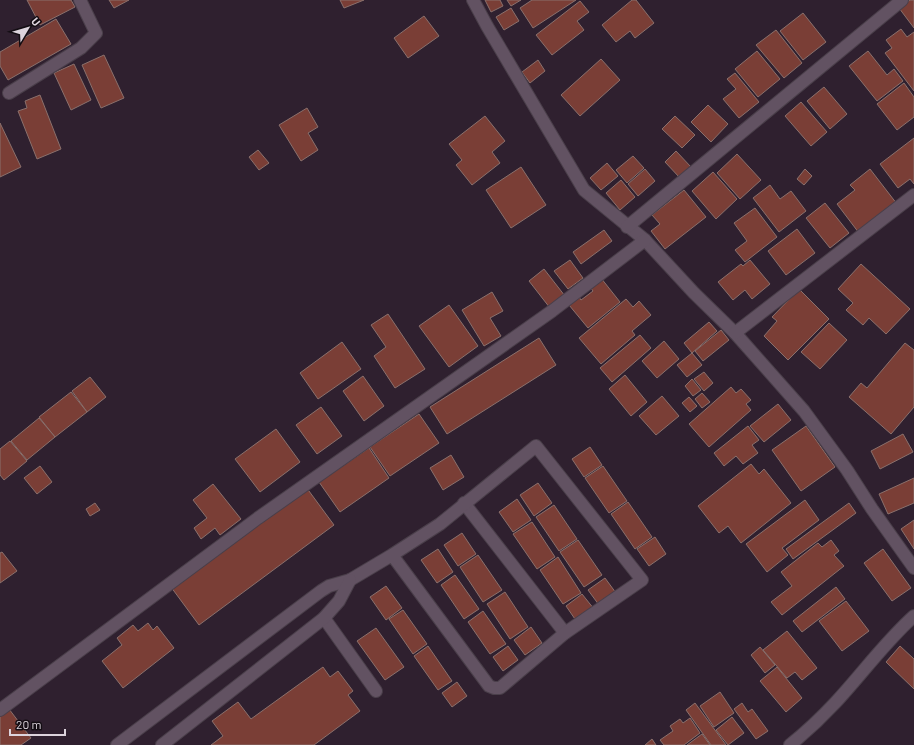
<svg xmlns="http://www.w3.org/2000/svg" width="914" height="745" viewBox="0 0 914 745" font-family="Barlow,sans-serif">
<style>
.building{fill:#7a3e36;stroke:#8a706c}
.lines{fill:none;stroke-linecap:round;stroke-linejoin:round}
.minor-casing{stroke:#4a3f4a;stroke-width:14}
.tertiary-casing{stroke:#4a3f4a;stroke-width:14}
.minor{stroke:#625262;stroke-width:12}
.tertiary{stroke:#625262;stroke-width:12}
</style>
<rect width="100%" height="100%" fill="#2f202f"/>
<g class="building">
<polygon points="27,0 71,0 75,7 40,25"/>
<polygon points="109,0 129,0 114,8"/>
<polygon points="340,0 364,0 344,8"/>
<polygon points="485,0 500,0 503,6 491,12"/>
<polygon points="507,0 521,0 511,6"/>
<polygon points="532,0 576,0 533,28 520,8"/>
<polygon points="632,0 636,0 654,23 635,38 630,31 616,42 602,25"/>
<polygon points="910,0 914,0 914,28 899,8"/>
<polygon points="580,1 589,12 577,21 584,30 552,55 536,35"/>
<polygon points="511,8 519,21 504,30 496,17"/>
<polygon points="803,13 826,42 803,60 780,31"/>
<polygon points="424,16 439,36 408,58 394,38"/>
<polygon points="56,19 71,44 8,80 0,66 0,52"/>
<polygon points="901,29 907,37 914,32 914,91 885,53 892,48 886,40"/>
<polygon points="776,30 802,63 784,78 756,45"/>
<polygon points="757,51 780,79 758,97 735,69"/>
<polygon points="868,51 887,75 894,69 903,81 877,101 849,66"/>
<polygon points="104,55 124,98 101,108 82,65"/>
<polygon points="601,59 620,80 580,116 561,95"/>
<polygon points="538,60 545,71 530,83 522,72"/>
<polygon points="74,64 91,100 71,110 54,73"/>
<polygon points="735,73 759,102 739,118 723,99 736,89 727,79"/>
<polygon points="904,83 914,97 914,117 897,130 877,104"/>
<polygon points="824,87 847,114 830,129 807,101"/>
<polygon points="40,95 61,149 37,159 18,111 27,108 25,101"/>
<polygon points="801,102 827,132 811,146 785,116"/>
<polygon points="708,105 728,124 711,142 691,122"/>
<polygon points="307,108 318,127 308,133 318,150 301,161 279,125"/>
<polygon points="485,116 505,141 492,152 500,163 472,185 456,165 462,160 449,144"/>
<polygon points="675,116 695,135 682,148 662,129"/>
<polygon points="0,123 21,167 0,177"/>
<polygon points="914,138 914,184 910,179 898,188 880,164"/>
<polygon points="258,150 269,163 259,170 249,157"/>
<polygon points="676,151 691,167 680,178 665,162"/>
<polygon points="737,154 761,180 740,199 717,173"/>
<polygon points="633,156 644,168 627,183 616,170"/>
<polygon points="607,163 618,176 601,190 590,178"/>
<polygon points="521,167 546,205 511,228 486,190"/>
<polygon points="645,169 655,181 638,196 628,184"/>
<polygon points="805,169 812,176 804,185 797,179"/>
<polygon points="870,169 897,204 859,233 837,204 855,190 850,185"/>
<polygon points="713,172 737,199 716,219 692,191"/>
<polygon points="621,180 635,197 620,210 606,193"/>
<polygon points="770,185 780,199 791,191 806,211 779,232 753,198"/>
<polygon points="684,190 706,217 665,249 651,231 660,224 652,215"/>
<polygon points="825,203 849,233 830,248 806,218"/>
<polygon points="755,208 777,237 745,262 735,250 747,241 734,223"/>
<polygon points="797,229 815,253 786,275 768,251"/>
<polygon points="604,230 612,241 581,264 573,252"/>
<polygon points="570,260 583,278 568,289 554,271"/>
<polygon points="750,260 770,284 752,299 745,290 733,300 718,282 741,264 743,266"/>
<polygon points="861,264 910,309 886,334 869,318 863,325 846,310 853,303 838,289"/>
<polygon points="544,269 565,296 550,308 529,281"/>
<polygon points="601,278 620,302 588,328 569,305 579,297 581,300 593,291 590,287"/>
<polygon points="799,289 829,319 788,360 764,336 777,321 772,317"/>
<polygon points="492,292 503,311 490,318 501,336 484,346 462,310"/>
<polygon points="626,299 633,307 639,301 651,315 632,331 635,335 601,364 579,338"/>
<polygon points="449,305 478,346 449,367 419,326"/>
<polygon points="388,314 425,369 395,388 374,356 386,347 371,325"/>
<polygon points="709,322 717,331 692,353 684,343"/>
<polygon points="829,323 847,340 820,369 801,352"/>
<polygon points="721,330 729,340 703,361 695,351"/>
<polygon points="640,335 651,348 612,382 600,368"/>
<polygon points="539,338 556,365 447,434 430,407"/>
<polygon points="664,341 679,359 657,378 642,361"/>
<polygon points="342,342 361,369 318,399 300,373"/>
<polygon points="905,343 914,350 914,407 891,434 849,397 861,383 867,388"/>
<polygon points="692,353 702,365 687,377 677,365"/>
<polygon points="704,372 713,383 704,391 694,379"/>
<polygon points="625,375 647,402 631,416 609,389"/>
<polygon points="363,376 384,406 364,421 343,391"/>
<polygon points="90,377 106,397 87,412 72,391"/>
<polygon points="692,379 701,390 693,396 685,386"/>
<polygon points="731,387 736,393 741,389 751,400 746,404 751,410 709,447 689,424"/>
<polygon points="71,392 87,412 55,437 39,417"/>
<polygon points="702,393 710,402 702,408 695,399"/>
<polygon points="662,396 679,416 656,435 639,416"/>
<polygon points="689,397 697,406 690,412 682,403"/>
<polygon points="778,404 791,420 764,442 750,426"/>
<polygon points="321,407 342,436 317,454 296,425"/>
<polygon points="419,414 439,443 390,476 370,447"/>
<polygon points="39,418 55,437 27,460 11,441"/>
<polygon points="748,426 759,440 752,445 758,453 743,464 736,456 724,466 714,453"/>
<polygon points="806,426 835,467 801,491 772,450"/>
<polygon points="276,429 300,462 260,492 235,459"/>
<polygon points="903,434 913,452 880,469 871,451"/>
<polygon points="10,441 27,461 4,480 0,475 0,449"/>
<polygon points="590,447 602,465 584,477 572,459"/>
<polygon points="369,448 389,478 340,512 319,482"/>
<polygon points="451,455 464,477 443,490 430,468"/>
<polygon points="751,464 759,474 764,469 791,503 741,543 728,526 719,533 698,506"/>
<polygon points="40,466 52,482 37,494 24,478"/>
<polygon points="603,466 627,501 609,513 585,478"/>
<polygon points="914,478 914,503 888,514 879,494"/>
<polygon points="538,483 552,503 534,516 520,495"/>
<polygon points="213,484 241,519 220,535 215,528 201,539 194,528 207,518 193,500"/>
<polygon points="306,487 334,525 199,625 171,587"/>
<polygon points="517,499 531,520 513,532 499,512"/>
<polygon points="805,500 819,520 782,548 788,555 767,572 746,544"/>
<polygon points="628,502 652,537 635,549 611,514"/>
<polygon points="95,503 100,510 90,516 86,509"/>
<polygon points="849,503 856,513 793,559 786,549"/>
<polygon points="554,505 577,539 559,551 536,517"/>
<polygon points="914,520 914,549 901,529"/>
<polygon points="532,522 555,557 537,569 513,534"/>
<polygon points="462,533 476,554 458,566 444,545"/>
<polygon points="655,537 666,554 649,566 637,549"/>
<polygon points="578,540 602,575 584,587 560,552"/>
<polygon points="831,540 839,551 834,555 844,566 782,615 771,602 792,586 781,572 818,543 822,547"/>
<polygon points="438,549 453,572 437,583 421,560"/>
<polygon points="883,549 911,588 892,601 864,563"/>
<polygon points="2,552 17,571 0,583 0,553"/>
<polygon points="478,555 502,590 483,602 460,567"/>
<polygon points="558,557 581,593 563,604 540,570"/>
<polygon points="455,575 479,609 464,619 441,585"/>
<polygon points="605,578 616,593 599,605 588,590"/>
<polygon points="386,586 402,608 386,620 370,597"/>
<polygon points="836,587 845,599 802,632 793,621"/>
<polygon points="505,592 528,627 510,639 487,604"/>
<polygon points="582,594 594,609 577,622 566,606"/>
<polygon points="846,601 869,631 842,651 819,621"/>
<polygon points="403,610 427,644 413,654 389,619"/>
<polygon points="483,611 506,644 490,654 468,622"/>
<polygon points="148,623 153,630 157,626 174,648 123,688 102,661 122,645 117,638 133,625 138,631"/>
<polygon points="531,627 542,643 525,655 514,640"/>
<polygon points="376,628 404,667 385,680 357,641"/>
<polygon points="787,631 817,668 802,680 795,672 787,678 763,650"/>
<polygon points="428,646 452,681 438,690 414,656"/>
<polygon points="508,646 518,660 503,671 493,657"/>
<polygon points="900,646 914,659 914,689 886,662"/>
<polygon points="760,647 775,665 765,673 751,655"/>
<polygon points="323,667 330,677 338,671 353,691 348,695 360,711 314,745 211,745 223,736 212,721 238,702 251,719"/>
<polygon points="777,667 802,698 786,712 760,681"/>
<polygon points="457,682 467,696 452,707 442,693"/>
<polygon points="720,692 734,713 714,727 700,706"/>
<polygon points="695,703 726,745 711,745 686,710"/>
<polygon points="742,703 748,712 752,709 768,731 756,739 734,709"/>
<polygon points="9,709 31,738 21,745 0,745 0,716"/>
<polygon points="732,717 744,733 728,745 716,730"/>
<polygon points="690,718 700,733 684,745 664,745 660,740 673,731 670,726 680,719 683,723"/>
<polygon points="702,734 710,745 687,745"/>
<polygon points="652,739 656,745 645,745"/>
</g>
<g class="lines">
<g class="minor-casing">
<g id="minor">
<polyline points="473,0 487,26 584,190 645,240 694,293 735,333 804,411 847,470 872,509 914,568"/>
<polyline points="9,93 81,48 96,33 80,0"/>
<polyline points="627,227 902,0"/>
<polyline points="735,333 914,195"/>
<polyline points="464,503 565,633"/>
<polyline points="324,618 376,691"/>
<polyline points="0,710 258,518 552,311 645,240"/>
<polyline points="117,745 321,591 329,586 350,580 392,555 440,524 536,446 642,580 565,633 500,688 494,688 489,686 392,555"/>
<polyline points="162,745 324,618 339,601 350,580"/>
</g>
</g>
<g class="tertiary-casing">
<path id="tertiary" d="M790 745C806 732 821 718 835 703 862 674 885 642 914 616"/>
</g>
<use href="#minor" class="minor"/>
<use href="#tertiary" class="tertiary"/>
</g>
<g transform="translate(28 28) rotate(52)" stroke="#130d13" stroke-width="3" paint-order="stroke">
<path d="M0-3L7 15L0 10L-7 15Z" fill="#ddd4dd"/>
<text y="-6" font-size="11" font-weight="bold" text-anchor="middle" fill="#ddd4dd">U</text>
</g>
<path d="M10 729v6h55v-6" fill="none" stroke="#ddd4dd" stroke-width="2"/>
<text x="16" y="729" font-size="12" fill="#ddd4dd" stroke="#130d13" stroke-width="3" paint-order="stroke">20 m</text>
</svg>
